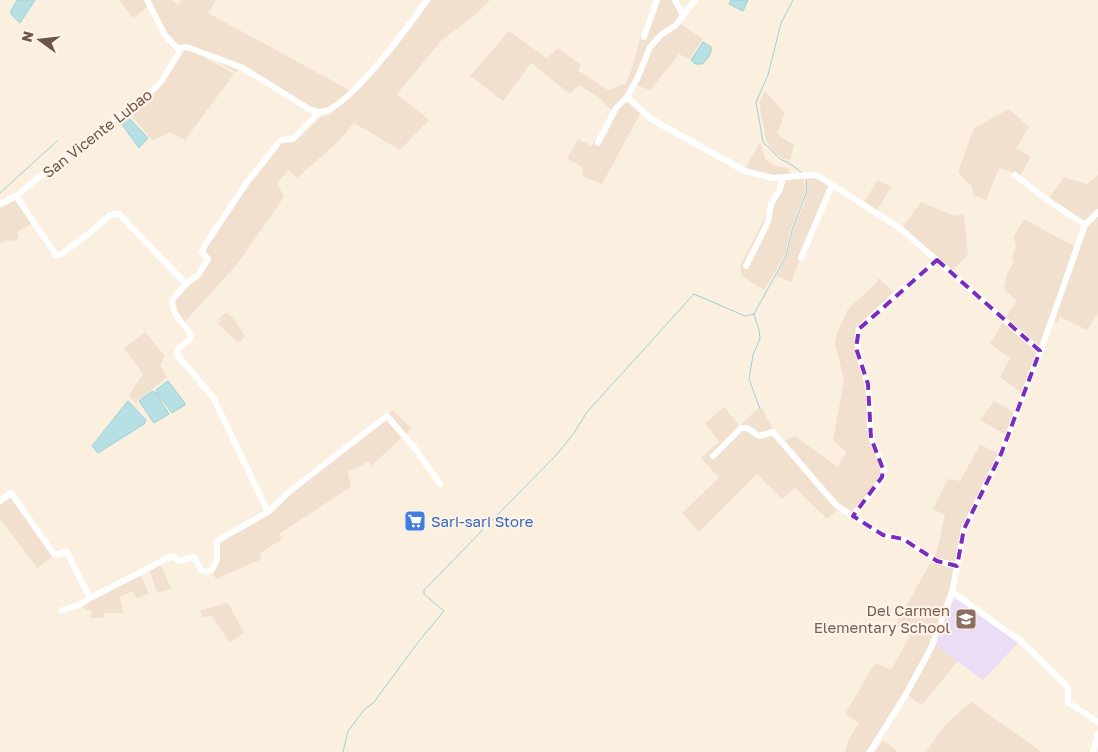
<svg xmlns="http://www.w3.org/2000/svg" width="1098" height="752" viewBox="0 0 1098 752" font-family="'Golos Text',sans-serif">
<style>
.residential{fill:#f2e0cf}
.education{fill:#ecddf7}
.water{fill:#b6e0e3;stroke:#9dd0d4}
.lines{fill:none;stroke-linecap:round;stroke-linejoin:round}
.stream{stroke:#9dd0d4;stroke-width:1}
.minor{stroke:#fff;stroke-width:6}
.marked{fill:none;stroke:#7b2cbf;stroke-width:4;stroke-dasharray:10 6;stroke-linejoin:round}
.labels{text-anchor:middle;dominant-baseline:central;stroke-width:4.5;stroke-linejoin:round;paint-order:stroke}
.street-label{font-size:15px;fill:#705449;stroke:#fef3e6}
.shop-label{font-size:15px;fill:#366cbe;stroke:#fef3e6;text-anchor:start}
.education-label{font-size:15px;fill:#785e54;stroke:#fef3e6;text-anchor:end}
</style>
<rect width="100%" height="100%" fill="#fbefe0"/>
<g class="residential">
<polygon points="119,0 145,0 149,6 133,18"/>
<polygon points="149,0 172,0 178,5 182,0 216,0 208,13 351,91 329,113 315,113 244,67 235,72 210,57 180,47 166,33"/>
<polygon points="432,0 490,0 475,15 441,41 397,94 429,120 400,150 354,123 338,142 297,178 289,170 277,183 284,197 238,263 183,324 173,300 209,259 205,253 207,246 246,186 282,142 295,141 322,116 330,115 352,92"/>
<polygon points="659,0 673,0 680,17 649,47 639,76 613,111 598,97 581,86 578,86 570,94 531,63 503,101 470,76 509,31 547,58 558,48 581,65 578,70 608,90 625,84 631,71 641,36 643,36"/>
<polygon points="679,23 703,39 689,59 679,54 650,90 641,87 637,85 652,47 663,36"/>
<polygon points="187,47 234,74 185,140 170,132 153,141 129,113 145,100 180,48"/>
<polygon points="765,91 785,113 777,134 794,145 790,160 781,158 772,150 766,140 759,102"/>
<polygon points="625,101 629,102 641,112 602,184 582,176 583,168 567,158 578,139 592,146 594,142 598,144 621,103"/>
<polygon points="1009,109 1029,127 1016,148 1031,157 1019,177 1014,173 999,168 986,200 973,195 972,187 958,172 974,128"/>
<polygon points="760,142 766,160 776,166 789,168 790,176 773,176 745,169"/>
<polygon points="1098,175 1098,209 1084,225 1047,201 1064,177 1087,184"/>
<polygon points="813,176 830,186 791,282 776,276 787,256 795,223 804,205 808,190 806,178"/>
<polygon points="803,178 806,190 790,231 785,255 764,290 742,276 740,266 784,180"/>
<polygon points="878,180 891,187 877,211 863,203"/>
<polygon points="16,200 34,222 17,232 19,239 11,241 6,240 0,244 0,208"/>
<polygon points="921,202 954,216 964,214 968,254 952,271 902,228"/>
<polygon points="1098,215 1098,314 1087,330 1060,317 1057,322 1053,321 1088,225"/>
<polygon points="1024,219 1075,247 1041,344 1038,346 1005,318 1017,301 1004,289 1007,273 1014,262 1012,257 1016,247 1014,236"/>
<polygon points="878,278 895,293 856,332 865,374 870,419 881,463 880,476 855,519 837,510 827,519 795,488 782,499 757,474 699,532 682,513 719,478 701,458 719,442 705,423 724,407 740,426 757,409 762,409 773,428 785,441 791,437 796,437 838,467 846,452 833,440 844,380 835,343 837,333 848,309 876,283"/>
<polygon points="226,312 232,317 245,336 238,343 217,323 225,319 217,321"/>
<polygon points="1003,322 1037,351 1021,393 1000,377 1010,358 990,344"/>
<polygon points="145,332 165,356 160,365 167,377 135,403 129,395 143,374 124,348"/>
<polygon points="994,401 1014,412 1006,435 980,420"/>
<polygon points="392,410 412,428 371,466 368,462 348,472 351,487 279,534 282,539 259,554 262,559 216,579 212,571 218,541 288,496"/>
<polygon points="980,445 999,453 962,528 950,593 929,647 912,679 866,752 845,752 849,739 859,723 845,714 875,663 891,670 911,634 895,625 930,564 934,563 945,515 933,509 948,479 960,481"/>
<polygon points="10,495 54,556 37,568 1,520 0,521 0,503"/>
<polygon points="160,563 171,589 157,593 149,569"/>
<polygon points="140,573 149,594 136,598 133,591 120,597 123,613 104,613 103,618 91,618 91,611 87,610 81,605"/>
<polygon points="228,603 244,633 230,643 212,616 203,617 200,610"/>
<polygon points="934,644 958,661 922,705 907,695"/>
<polygon points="971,702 1042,752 926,752 945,725"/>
<polygon points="883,740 898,752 875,752"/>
</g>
<polygon class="education" points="955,597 1019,642 983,680 934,644"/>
<g class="water">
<polygon points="17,0 35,0 20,23 10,13"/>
<polygon points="731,0 748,0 743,11 729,4"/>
<path d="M703 42 711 47C712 54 707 60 702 64H695L691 60Z"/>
<polygon points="128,117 148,138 139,148 121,123"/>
<polygon points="168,381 185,403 185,405 172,413 156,391 157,389"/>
<polygon points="152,391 156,393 169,414 154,423 139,401"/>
<polygon points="128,401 146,420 144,424 98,453 92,446"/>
</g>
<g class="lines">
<g class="stream">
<polyline points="793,0 781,23 768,75 756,102 763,142 780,159 789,163 801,172"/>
<polyline points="0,193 57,141"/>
<polyline points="754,314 759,330 760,338 753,355 749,379 760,409"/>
<polyline points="343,752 348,731 364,710 374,702 419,641 444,611 424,594 424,590 559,452 574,433 587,412 694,294 745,316 754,314 786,256 792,230 807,191 806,180"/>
</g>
<g class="minor">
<polyline points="675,0 683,15"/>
<polyline points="644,37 657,0"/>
<polyline points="179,48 187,47 243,68 309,109 319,112"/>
<polyline points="627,97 651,119 745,171 773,178 813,175 820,177 901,229 1040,351"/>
<polyline points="598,143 616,108 627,97 638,77 650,47 662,34 675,26 695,0"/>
<polyline points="1015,175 1046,199 1085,225"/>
<path d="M16 196 56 255H60L87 235 110 215 119 214 186 284 172 300C172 316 185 324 191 335L190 339 178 349 177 355 213 397 268 512 217 541V560L212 570 206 572 201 570 194 557 179 561 174 557H170L90 598 81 604 62 610"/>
<polyline points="0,204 16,196 55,164 143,99 161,82 180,51 165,35 147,0"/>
<polyline points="801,258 832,185"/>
<path d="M937 260 904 289 897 293 859 329C853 354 866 369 869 393 871 408 868 424 872 439 875 451 886 462 883 475 879 487 861 505 853 516L883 535 903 539 937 561 957 566"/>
<polyline points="746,266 768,222 771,204 780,189 783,178"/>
<path d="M186 284 198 275 208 259 202 252 205 245 245 185 279 142 281 140 293 139 319 112C345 114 411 23 427 0"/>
<polyline points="713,456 741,428 747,428 759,436 773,432 836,505 853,516"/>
<polyline points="0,501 11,493 54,554 60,554 65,551 67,552 90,598"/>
<polyline points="268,512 290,491 387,416 416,450 440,484"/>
<polyline points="952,592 1022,642 1065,684 1068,689 1068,702 1098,722"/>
<polyline points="870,752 905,696 931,648 952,592 964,529 1001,454 1046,336 1085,225 1098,212"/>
<polyline points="1093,752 1098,734"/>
</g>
</g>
<path class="marked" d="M937 260 1040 351 1001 454 964 529 957 566 937 561 903 539 883 535 853 516 882 477 883 469 871 438 868 384 856 348 859 329Z"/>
<defs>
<g id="supermarket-square" transform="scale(1.125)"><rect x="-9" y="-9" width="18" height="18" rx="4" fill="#3f7fe0" stroke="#fef3e6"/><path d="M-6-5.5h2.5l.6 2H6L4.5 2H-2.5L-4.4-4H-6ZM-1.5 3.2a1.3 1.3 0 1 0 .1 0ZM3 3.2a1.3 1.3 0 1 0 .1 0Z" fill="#fff"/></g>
<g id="school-square" transform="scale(1.125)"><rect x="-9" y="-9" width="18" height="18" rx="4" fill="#8d6e63" stroke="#fef3e6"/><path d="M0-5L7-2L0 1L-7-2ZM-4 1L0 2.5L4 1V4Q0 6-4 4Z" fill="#fff"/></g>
</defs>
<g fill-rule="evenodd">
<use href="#supermarket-square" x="415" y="521"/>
<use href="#school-square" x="966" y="619"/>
</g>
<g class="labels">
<g class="street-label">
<text transform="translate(97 133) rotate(-38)">San Vicente Lubao</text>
</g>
<g class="shop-label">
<text x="431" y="521">Sari-sari Store</text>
</g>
<g class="education-label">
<text x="950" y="610">Del Carmen<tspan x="950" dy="17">Elementary School</tspan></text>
</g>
</g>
<g transform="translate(40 40) rotate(285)" stroke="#fef3e6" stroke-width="4" paint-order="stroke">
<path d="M0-4L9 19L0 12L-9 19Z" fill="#705449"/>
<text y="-8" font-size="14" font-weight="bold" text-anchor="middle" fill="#705449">N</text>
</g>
</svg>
